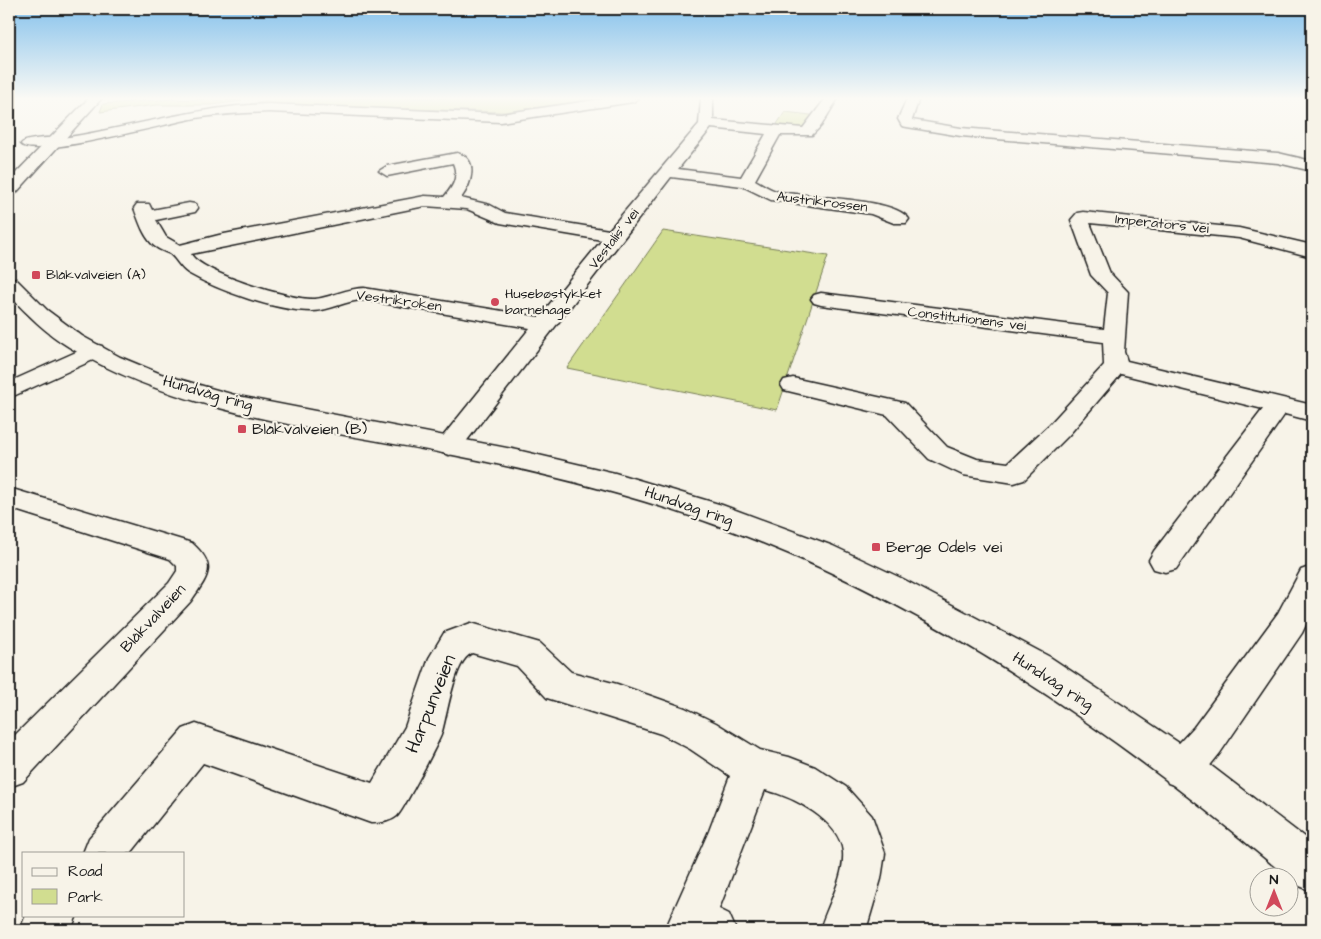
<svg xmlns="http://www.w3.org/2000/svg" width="1321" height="939" viewBox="0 0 1321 939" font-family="'Architects Daughter',sans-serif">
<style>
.green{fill:#d1dd90;stroke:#767c56}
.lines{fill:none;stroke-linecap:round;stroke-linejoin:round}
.minor-casing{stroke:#1c1c1c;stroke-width:3}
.secondary-casing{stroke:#1c1c1c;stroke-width:3}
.minor{fill:#f7f3e8;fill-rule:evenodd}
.secondary{fill:#f7f3e8;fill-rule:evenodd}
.poi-dot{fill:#d1495b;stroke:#f7f3e8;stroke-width:2}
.labels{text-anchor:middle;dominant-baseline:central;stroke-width:4.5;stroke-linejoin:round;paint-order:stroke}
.far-street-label{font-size:14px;fill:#1c1c1c;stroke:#f7f3e8}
.far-poi-label{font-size:14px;fill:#1c1c1c;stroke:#f7f3e8;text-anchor:start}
.street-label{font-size:16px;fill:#1c1c1c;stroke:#f7f3e8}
.poi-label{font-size:16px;fill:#1c1c1c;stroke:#f7f3e8;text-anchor:start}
.near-street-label{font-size:19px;fill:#1c1c1c;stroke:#f7f3e8}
</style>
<rect width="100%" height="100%" fill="#f7f3e8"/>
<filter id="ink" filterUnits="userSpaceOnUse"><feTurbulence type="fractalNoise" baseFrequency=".02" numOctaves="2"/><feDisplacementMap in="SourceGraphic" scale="10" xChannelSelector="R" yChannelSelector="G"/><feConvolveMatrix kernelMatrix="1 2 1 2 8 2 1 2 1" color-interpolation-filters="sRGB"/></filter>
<g filter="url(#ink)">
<g class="green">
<polygon points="285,98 602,98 505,112 250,104"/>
<polygon points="173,99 242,101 211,105 157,105 100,112 103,104"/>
<polygon points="785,112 819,116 804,129 782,127 777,124"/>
<polygon points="663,231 828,256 777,410 567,368"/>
</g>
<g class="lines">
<g class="minor-casing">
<g id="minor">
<path d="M609 98H639L633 102 501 122 269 112C245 113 220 114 196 118 172 122 32 160 21 144 25 137 59 138 69 137 136 126 200 106 269 104L501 114Z"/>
<path d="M701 98H713V120L803 128 826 98H838L821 126 812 135H780L755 180C762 184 769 189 776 191 803 198 894 197 909 219L906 223H894L871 214 771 200 742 186 671 177 458 452 449 455 440 452 436 446 440 440 530 328 364 300C346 300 330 311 312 311 276 311 219 291 188 273 180 268 175 257 170 254 164 251 159 250 153 245 143 235 139 221 134 208L137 204H149L152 210 189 203 195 204 198 208 195 212 156 220 166 237 180 245 219 235 425 196 444 197C453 186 459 178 453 163L387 176 379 171 387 166 457 153C480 159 471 185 461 198L490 205 505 213 609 230 699 124ZM711 128 766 134 741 177 678 169ZM425 206 467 209 500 223 602 240 539 317 364 288C347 288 332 297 315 299 294 301 200 273 191 254Z"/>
<polygon points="907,98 919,98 912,120 961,128 1278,153 1312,161 1312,171 1278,163 961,136 907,127 902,126 898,119"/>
<polygon points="1083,212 1239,228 1312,245 1312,257 1239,238 1090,223 1110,273 1128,292 1124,352 1127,361 1312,405 1312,421 1285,414 1176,569 1165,572 1154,569 1149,560 1154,551 1263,409 1121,374 1068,436 1024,480 1014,483 963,475 929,459 887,415 784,390 781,385 784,380 793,378 905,403 947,447 977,459 1008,463 1050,424 1104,365 1103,342 821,305 814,303 811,299 814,295 821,293 1104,329 1108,293 1091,275 1071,220 1077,213"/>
<polygon points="94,344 102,346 105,351 102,356 9,398 9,382"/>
<path d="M9 488 192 543C218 566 208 576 191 601L23 782 9 787V741L169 583 177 571V566L170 559 9 508Z"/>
<polygon points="1312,566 1312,612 1302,633 1220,753 1196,783 1182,788 1168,783 1162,769 1168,755 1194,727 1278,613 1301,570"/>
<path d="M471 623 540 643 571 672 617 684 685 708 716 723 760 750 789 757 815 767 846 787 872 816 885 853 881 879 866 930H820C827 906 845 877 843 852 840 820 792 796 765 790L719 909 729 914 736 930H665L709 831 730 776 690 749 661 734 547 698 517 666 472 653C454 660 447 717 441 735 437 745 403 811 397 816 390 822 379 823 371 823L203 763 131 853H83L89 838 183 729 196 724 372 783 405 727 429 658 444 633Z"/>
<polygon points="26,915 77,915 71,930 20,930"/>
</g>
</g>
<g class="secondary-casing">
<g id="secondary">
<polygon points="89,98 102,98 15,194 9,195 9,180"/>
<path d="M9 277 16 279 47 310 82 336 120 357 161 374 238 396 517 450 615 473 722 505 833 546 903 579 1050 657 1197 755 1312 843V891L1297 885C1121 736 924 597 702 520 618 491 531 470 443 453 320 429 177 413 69 347 46 333 27 314 9 295Z"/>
</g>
</g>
<use href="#minor" class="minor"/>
<use href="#secondary" class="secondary"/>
</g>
</g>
<linearGradient id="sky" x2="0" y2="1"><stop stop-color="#84c1ec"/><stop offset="0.43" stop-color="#fbfaf5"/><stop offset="1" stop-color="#fbfaf5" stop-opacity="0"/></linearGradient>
<rect width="1321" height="229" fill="url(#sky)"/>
<g class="poi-dot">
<rect x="31" y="270" width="10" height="10" rx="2.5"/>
<circle cx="495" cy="302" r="5"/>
<rect x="237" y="424" width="10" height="10" rx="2.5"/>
<rect x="871" y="542" width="10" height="10" rx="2.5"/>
</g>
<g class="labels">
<g class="far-street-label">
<text transform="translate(822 202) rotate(7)">Austrikrossen</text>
<text transform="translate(1162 224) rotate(6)">Imperators vei</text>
<text transform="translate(614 239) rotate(-52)">Vestalis' vei</text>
<text transform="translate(399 301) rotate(8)">Vestrikroken</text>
<text transform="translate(967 319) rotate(7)">Constitutionens vei</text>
</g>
<g class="far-poi-label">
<text x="46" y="275">Blåkvalveien (A)</text>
<text x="505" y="294">Husebøstykket<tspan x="505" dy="16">barnehage</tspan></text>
</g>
<g class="street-label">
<text transform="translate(208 393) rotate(16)">Hundvåg ring</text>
<text transform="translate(689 506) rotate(19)">Hundvåg ring</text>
<text transform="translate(153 618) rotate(-47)">Blåkvalveien</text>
<text transform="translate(1053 681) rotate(33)">Hundvåg ring</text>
</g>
<g class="poi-label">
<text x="252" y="429">Blåkvalveien (B)</text>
<text x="886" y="547">Berge Odels vei</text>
</g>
<g class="near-street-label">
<text transform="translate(431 704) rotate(-68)">Harpunveien</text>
</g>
</g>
<rect width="1321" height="939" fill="none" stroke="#f7f3e8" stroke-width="30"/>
<rect x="15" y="15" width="1291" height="909" fill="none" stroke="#1c1c1c" stroke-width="2" filter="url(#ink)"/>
<rect x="22" y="852" width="162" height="65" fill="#f7f3e8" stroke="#9f9d96"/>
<rect x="32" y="868" width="25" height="8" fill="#f7f3e8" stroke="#9f9d96"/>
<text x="68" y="876" font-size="15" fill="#1c1c1c">Road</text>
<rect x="32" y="889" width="25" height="15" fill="#d1dd90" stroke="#9f9d96"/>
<text x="68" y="902" font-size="15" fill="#1c1c1c">Park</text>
<g transform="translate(1274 892)"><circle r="24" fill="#f7f3e8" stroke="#9f9d96"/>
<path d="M0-4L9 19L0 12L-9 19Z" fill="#d1495b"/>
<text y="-8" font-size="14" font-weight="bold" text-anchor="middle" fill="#1c1c1c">N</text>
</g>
</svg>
